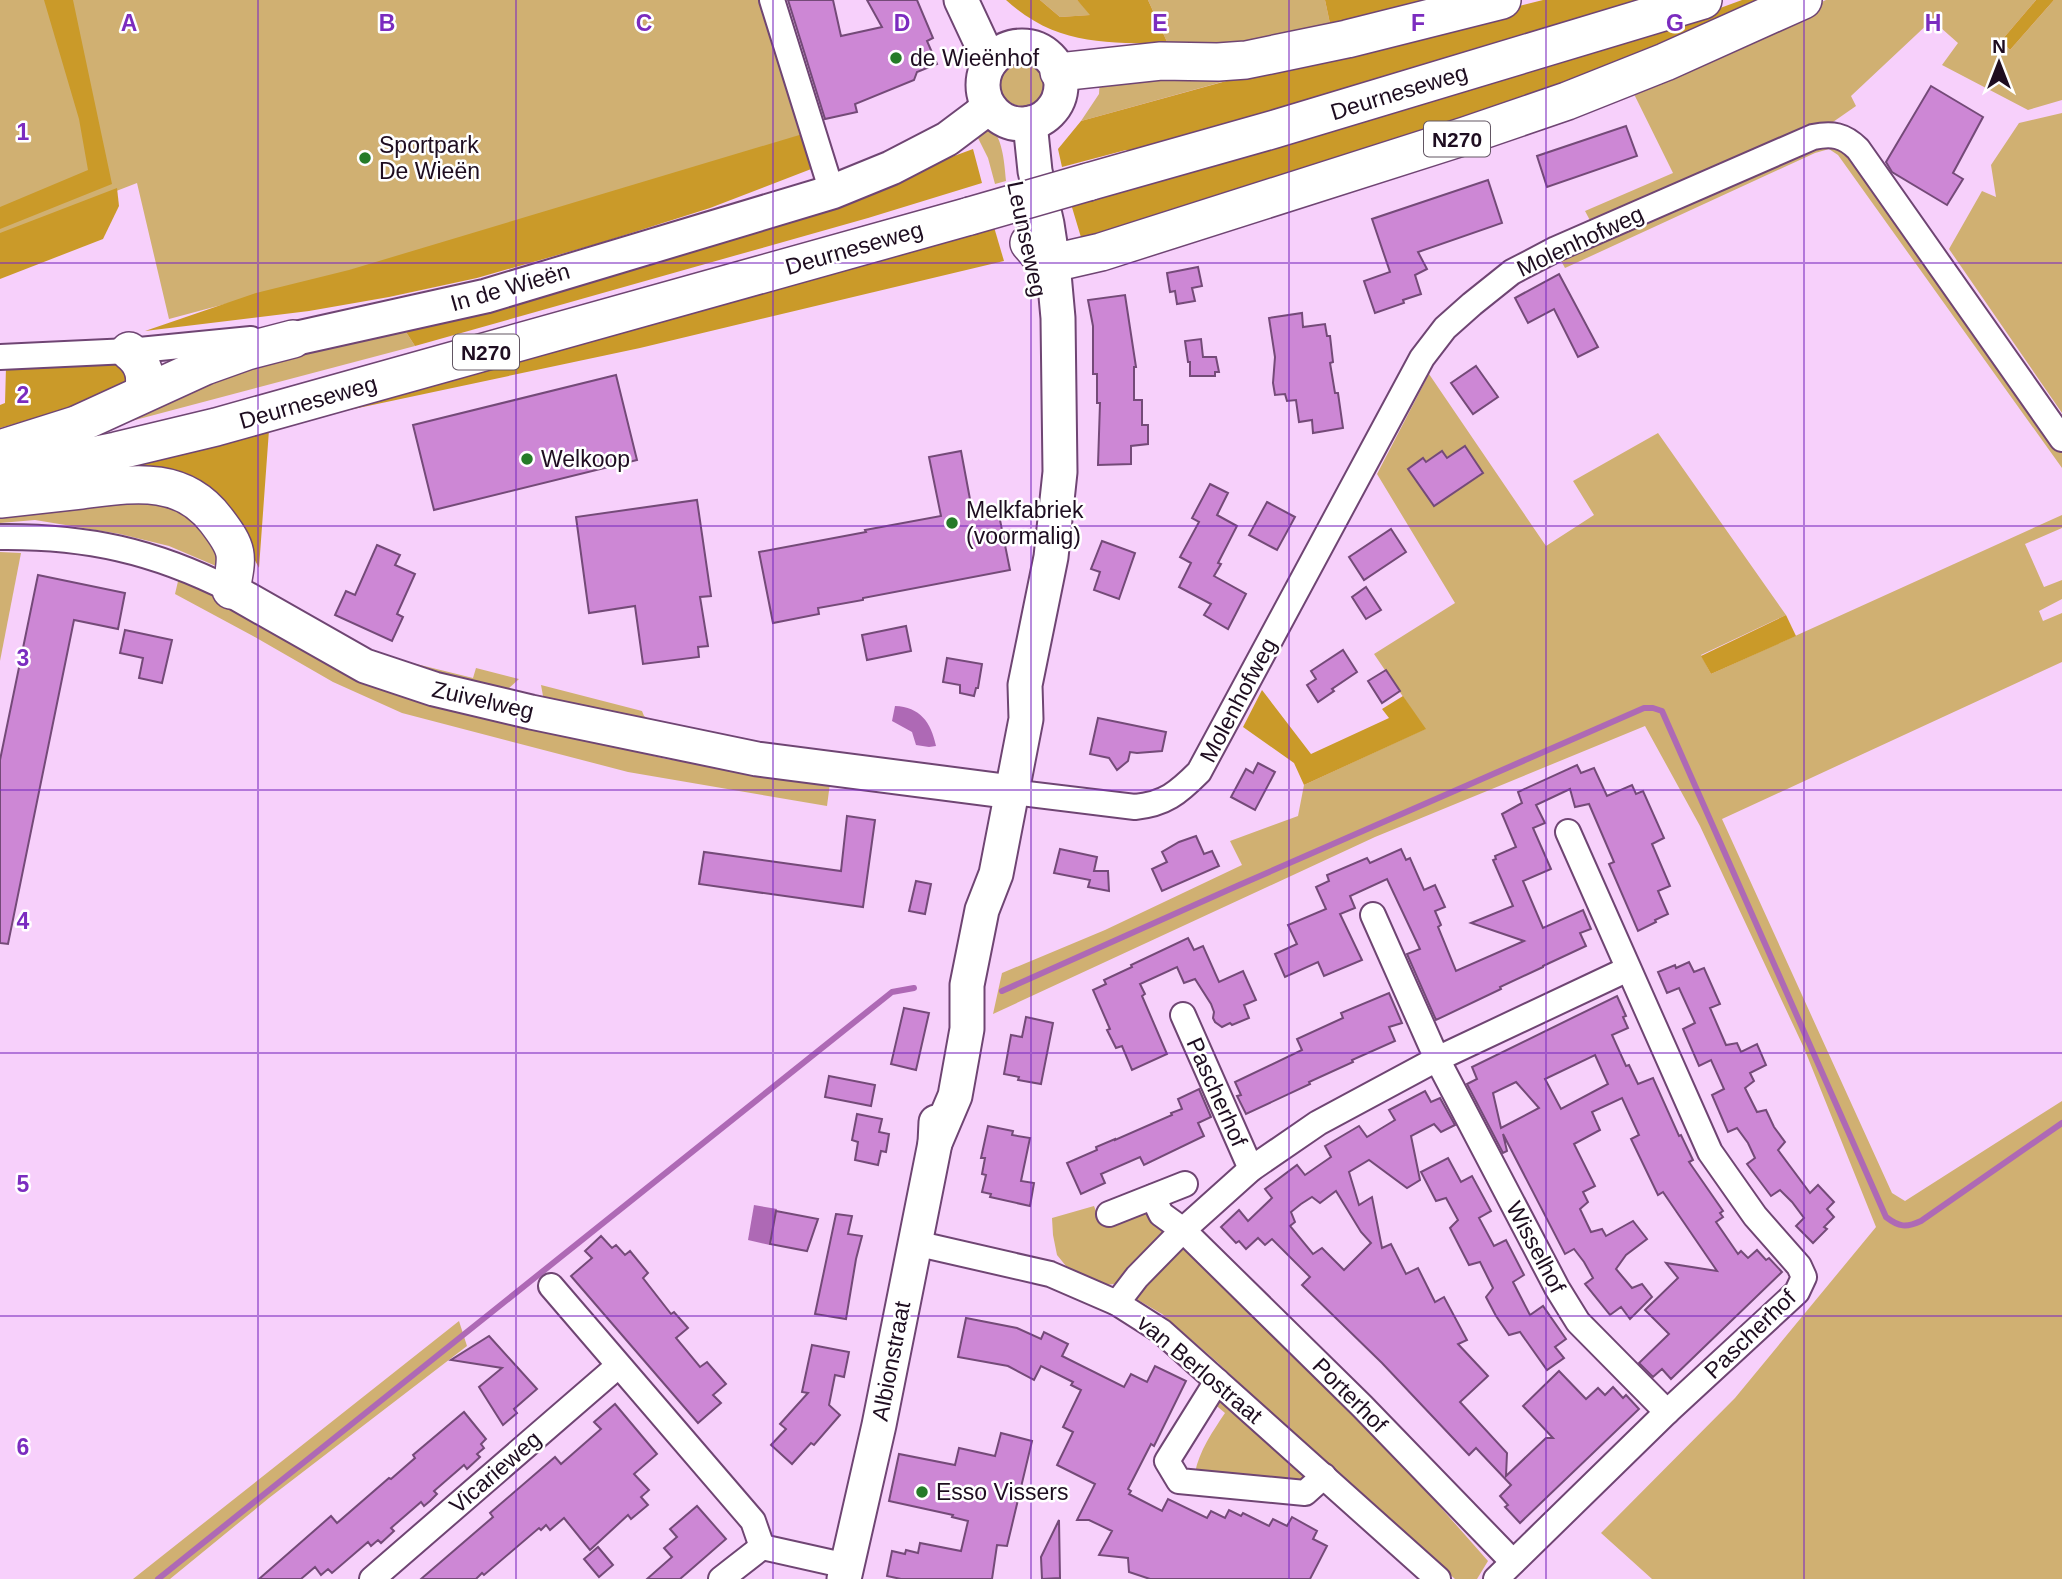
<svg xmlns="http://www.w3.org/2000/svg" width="2062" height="1579" viewBox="0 0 2062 1579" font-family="Arial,sans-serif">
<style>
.green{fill:#d0b072}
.forest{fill:#ca9a29}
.water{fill:#ae69b5}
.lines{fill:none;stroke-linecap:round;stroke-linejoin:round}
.stream{stroke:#ae69b5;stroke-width:6}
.building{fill:#cd87d5;stroke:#744a78;stroke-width:2;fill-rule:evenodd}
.street-casing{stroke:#6f4573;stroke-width:28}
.secondary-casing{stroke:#6f4573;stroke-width:37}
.primary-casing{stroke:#6f4573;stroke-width:40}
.street{stroke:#fff;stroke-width:24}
.secondary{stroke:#fff;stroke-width:33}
.primary{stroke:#fff;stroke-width:37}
.primary-bridge-casing{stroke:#6f4573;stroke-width:40;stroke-linecap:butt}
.primary-bridge{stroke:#fff;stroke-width:37}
.grid{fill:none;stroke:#7b2cbf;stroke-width:2;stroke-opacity:0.55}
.poi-dot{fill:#257b28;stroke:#fff;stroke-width:2.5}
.labels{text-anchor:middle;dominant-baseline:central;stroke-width:5;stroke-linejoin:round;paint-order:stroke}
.shield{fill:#fff;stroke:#625663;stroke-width:2}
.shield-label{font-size:21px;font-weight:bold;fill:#1e0d20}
.poi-label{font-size:23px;fill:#1e0d20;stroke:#fff;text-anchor:start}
.street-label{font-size:23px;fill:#1e0d20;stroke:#fff}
.grid-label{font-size:23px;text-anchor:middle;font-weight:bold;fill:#7b2cbf;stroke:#fff;stroke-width:5;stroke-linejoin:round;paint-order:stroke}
</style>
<rect width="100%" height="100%" fill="#f7d0fb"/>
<g class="green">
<polygon points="0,0 766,0 808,133 477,237 169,319 137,183 0,236"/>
<polygon points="1040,0 1077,0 1091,15 1060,17"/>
<polygon points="1148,0 1325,0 1332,33 1258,48 1168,44"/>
<polygon points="1826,0 2036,0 2001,41 2010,50 2054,0 2062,0 2062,100 2028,110 1942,65 1958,43 1932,20 1851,96 1856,106 1833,122 1593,226 1585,211 1673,173 1631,88"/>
<circle cx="1022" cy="84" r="22"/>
<polygon points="1258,72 1081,121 1099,94 1100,75"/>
<polygon points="2062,113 2062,413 1949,249 1982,191 1996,197 1991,165 2019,123"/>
<path d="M987 123C1003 136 1004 161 1006 181L995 184 988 158 974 130Z"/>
<polygon points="1813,144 1846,149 2062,450 2062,468 1838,155 1829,149 1815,153 1565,268 1559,257"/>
<polygon points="406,332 415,346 120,424 142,401 327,345"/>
<polygon points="1429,374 1546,546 1594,515 1573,481 1658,433 1786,615 1701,655 1711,674 2062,515 2062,528 2025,544 2044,587 2062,580 2062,599 2039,611 2043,621 2062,613 2062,662 1722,819 1892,1193 1905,1201 2062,1101 2062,1579 1652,1579 1601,1533 1735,1398 1876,1227 1804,1048 1700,826 1645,726 1375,837 993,1014 1002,973 1105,930 1242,865 1230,841 1298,816 1304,785 1425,729 1374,654 1455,603 1377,474"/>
<polygon points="142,493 210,527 223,569 169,546 120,534 35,520 0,523 0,509"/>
<polygon points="0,552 21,553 0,661"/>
<polygon points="179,577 411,697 666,759 830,783 827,806 628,772 402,713 333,682 253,636 175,594"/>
<polygon points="400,660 473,678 476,668 519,679 507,690 500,689 400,663"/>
<polygon points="541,685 642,711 644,716 649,719 648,723 547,701 543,696"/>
<polygon points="1094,1206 1101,1224 1146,1208 1164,1226 1164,1234 1120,1283 1107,1285 1088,1278 1066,1266 1057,1255 1053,1235 1052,1218"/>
<polygon points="1180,1245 1354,1409 1488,1561 1477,1579 1455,1579 1328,1466 1217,1362 1162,1314 1131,1296"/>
<polygon points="459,1321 467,1346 269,1498 170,1579 133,1579"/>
<path d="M1219 1398 1305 1477 1300 1483 1195 1473C1199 1451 1213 1431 1225 1413L1212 1402Z"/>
</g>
<g class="forest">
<polygon points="44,0 73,0 112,184 0,229 0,207 88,170 79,119"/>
<path d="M1006 0H1040L1060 17 1090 15 1077 0H1148L1168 44C1104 42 1057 46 1006 0Z"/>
<polygon points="1325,0 1462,0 1332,33"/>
<polygon points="1543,0 1657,0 1135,154 1126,150 1062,167 1058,149 1081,121 1259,72"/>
<polygon points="1742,0 1783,0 1644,58 1083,244 1071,204 1644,36"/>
<polygon points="2036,0 2054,0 2010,50 2001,41"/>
<polygon points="806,133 819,166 710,208 600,243 477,278 389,297 309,311 145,331 256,293 349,270"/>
<polygon points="973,149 982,183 868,218 415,346 406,332 424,322 927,166"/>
<polygon points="117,188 119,206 103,239 0,279 0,233"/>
<polygon points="994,227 1004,261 640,348 330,414"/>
<polygon points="120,357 134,379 116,395 0,428 0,405 5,403 6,367"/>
<polygon points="269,430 259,568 250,551 120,469"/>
<polygon points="1786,615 1796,636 1711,674 1701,656"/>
<polygon points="1262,690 1311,754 1389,718 1382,709 1403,696 1426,729 1304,785 1294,763 1243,727"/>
</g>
<g class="water">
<path d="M895 706C920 707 931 722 936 746L929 747 916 745 912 732 892 721Z"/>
<polygon points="754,1205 777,1209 770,1245 748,1240"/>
</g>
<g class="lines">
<g class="stream">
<path d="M1002 991 1237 886 1644 708H1653L1662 711 1886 1217C1899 1227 1906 1228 1921 1221L2062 1123"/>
<polyline points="158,1579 892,992 914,988"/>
</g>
</g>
<g class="building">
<polygon points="788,0 833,0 841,36 882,27 867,0 917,0 933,38 927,41 937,64 917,72 914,80 855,104 857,112 825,119"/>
<polygon points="1931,86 1983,117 1953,173 1963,179 1947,205 1892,172 1886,162"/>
<polygon points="1626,126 1637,156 1547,187 1537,156"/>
<polygon points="1488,180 1502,223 1418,252 1427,269 1415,275 1421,294 1403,300 1404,303 1375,313 1364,281 1390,272 1372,219"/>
<polygon points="1198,267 1202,286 1192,288 1195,301 1177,304 1175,291 1170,292 1167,273"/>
<polygon points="1559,274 1598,347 1578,357 1554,309 1528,323 1515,298"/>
<polygon points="1125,295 1136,367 1134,367 1134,400 1142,400 1142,425 1148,425 1148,444 1131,446 1131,464 1098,465 1100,403 1097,403 1097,374 1093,374 1093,326 1088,300"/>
<polygon points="1302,313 1303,327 1325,324 1327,336 1330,336 1333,362 1330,363 1335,393 1338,393 1343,428 1313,433 1312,420 1299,422 1296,400 1287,401 1285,394 1275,395 1273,383 1275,357 1269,318"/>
<polygon points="1201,339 1203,357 1216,357 1219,372 1215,372 1215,376 1190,376 1190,362 1188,362 1185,341"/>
<polygon points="1476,366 1498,397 1473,414 1451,383"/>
<polygon points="616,375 637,460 434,510 413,425"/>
<polygon points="1465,446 1483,473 1434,506 1408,469 1423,458 1426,462 1442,451 1447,458"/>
<polygon points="961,451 972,510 997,505 1010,570 863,598 863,600 818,608 819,614 773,623 759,552 866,532 865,530 941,516 929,457"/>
<polygon points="1210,484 1228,493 1217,515 1237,526 1218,563 1221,564 1214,576 1246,594 1228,629 1204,615 1211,604 1179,587 1191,563 1180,557 1199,522 1192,518"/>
<polygon points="697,500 711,596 700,597 708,646 698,647 699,657 643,664 635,606 589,613 576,517"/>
<polygon points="1267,502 1295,517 1277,550 1249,535"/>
<polygon points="1391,529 1406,552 1364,580 1349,557"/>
<polygon points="1102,541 1135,553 1119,599 1094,590 1100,572 1091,569"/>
<polygon points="377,545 400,555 395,565 415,574 397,614 403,617 392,641 335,615 346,591 355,595"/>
<polygon points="38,575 125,593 118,629 74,620 8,944 0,943 0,760"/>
<polygon points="1366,587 1381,610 1366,619 1352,597"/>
<polygon points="906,626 911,651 867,660 862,635"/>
<polygon points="125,630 172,640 162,683 139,678 143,658 120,653"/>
<polygon points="1343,650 1357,672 1332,689 1334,691 1318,702 1307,685 1316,679 1311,671"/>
<polygon points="947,658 982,664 978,688 976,688 974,696 960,693 960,685 943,682"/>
<polygon points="1386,670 1400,691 1382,703 1368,681"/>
<polygon points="1098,718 1166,732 1162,751 1137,753 1130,752 1128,761 1117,770 1109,758 1090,754"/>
<polygon points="1258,763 1275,772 1255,810 1231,797 1246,769 1253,773"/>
<polygon points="1577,765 1581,773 1594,768 1607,796 1632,785 1636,794 1643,791 1664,838 1652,844 1670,886 1658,891 1668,914 1655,920 1656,922 1638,931 1609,864 1614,862 1589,804 1575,807 1570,789 1536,805 1545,823 1533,828 1551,869 1523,881 1543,928 1583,910 1591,929 1580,933 1586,946 1543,966 1543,967 1500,987 1501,989 1436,1020 1407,954 1420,949 1387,879 1350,896 1355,908 1340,914 1362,960 1324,976 1318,962 1285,977 1275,954 1297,944 1288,925 1326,909 1316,887 1329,881 1327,875 1367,858 1370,863 1401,849 1406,860 1410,858 1424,890 1435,885 1445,907 1435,911 1441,925 1438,927 1456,971 1524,941 1471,923 1513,906 1493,860 1496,859 1495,856 1516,847 1502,814 1522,803 1518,792"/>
<polygon points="847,816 875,820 863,907 699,884 704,852 841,871"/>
<polygon points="1196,836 1204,854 1212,851 1219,866 1162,891 1152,869 1167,862 1162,852 1179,842"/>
<polygon points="1060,849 1097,857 1094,871 1108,871 1109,891 1088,887 1090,880 1054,873"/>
<polygon points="916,881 931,884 925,914 909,911"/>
<polygon points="1188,938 1194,950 1203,946 1219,982 1243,971 1256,1000 1244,1005 1249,1018 1232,1025 1230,1023 1222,1027 1215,1022 1213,1018 1214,1012 1211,1004 1195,979 1184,983 1177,967 1140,984 1145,994 1142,996 1167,1054 1132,1070 1122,1046 1116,1048 1107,1030 1110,1029 1093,990 1106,984 1104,980 1132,967 1131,965"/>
<polygon points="1689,962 1694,972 1704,968 1720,1004 1710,1008 1726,1045 1737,1043 1741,1052 1757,1044 1766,1065 1750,1073 1754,1081 1745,1088 1757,1112 1766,1110 1774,1127 1785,1142 1778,1150 1810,1193 1818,1185 1834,1202 1827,1209 1834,1217 1824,1227 1827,1229 1813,1243 1796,1226 1804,1218 1792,1202 1780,1190 1771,1196 1747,1164 1755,1158 1748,1143 1737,1128 1728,1132 1712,1095 1724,1089 1711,1060 1699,1066 1683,1029 1695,1023 1679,988 1667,993 1658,972 1675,965 1676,968"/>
<polygon points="1389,993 1402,1023 1389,1027 1395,1041 1352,1060 1353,1062 1309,1082 1310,1084 1246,1114 1237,1096 1241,1095 1235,1082 1302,1050 1297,1039 1343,1018 1341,1013"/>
<path d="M1617 996 1626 1016 1623 1017 1628 1028 1612 1035 1626 1066 1629 1065 1638 1084 1653 1078 1679 1136 1681 1135 1693 1160 1689 1162 1723 1211 1720 1213 1723 1217 1716 1222 1738 1254 1741 1251 1748 1258 1757 1250 1766 1260 1769 1258 1782 1272 1671 1379 1662 1369 1653 1377 1639 1363 1669 1334 1645 1310 1678 1278 1666 1263 1717 1271 1663 1192 1658 1195 1631 1139 1639 1135 1622 1098 1592 1112 1600 1130 1574 1144 1595 1186 1583 1192 1588 1202 1580 1209 1591 1232 1602 1229 1606 1236 1633 1221 1647 1239 1626 1255 1616 1269 1632 1288 1642 1284 1652 1297 1630 1319 1621 1307 1610 1315 1585 1284 1593 1278 1584 1262 1574 1249 1565 1254 1503 1134 1507 1151 1503 1153 1467 1084 1477 1079 1472 1067ZM1595 1055 1608 1084 1561 1109 1545 1079ZM1516 1082 1539 1108 1501 1128 1493 1093Z"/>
<polygon points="904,1008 929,1013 916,1070 891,1064"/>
<polygon points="1026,1017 1053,1023 1041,1084 1018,1080 1019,1077 1004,1074 1011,1035 1022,1037"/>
<polygon points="829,1076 875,1085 871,1106 825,1097"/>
<polygon points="1199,1089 1211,1117 1198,1123 1204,1136 1144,1165 1140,1157 1101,1174 1105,1183 1081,1194 1067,1163 1097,1150 1096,1147 1115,1139 1115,1140 1172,1115 1171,1113 1182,1109 1178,1099"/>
<path d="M1425 1091 1431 1102 1440 1098 1455 1125 1441 1132 1434 1124 1411 1136 1420 1180 1407 1188 1369 1160 1349 1172 1359 1205 1372 1197 1382 1248 1391 1244 1406 1274 1418 1268 1435 1302 1444 1297 1467 1340 1458 1344 1488 1376 1460 1402 1507 1453 1506 1476 1546 1438H1553L1523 1406 1559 1371 1586 1399 1598 1388 1605 1395 1613 1387 1623 1398 1626 1395 1639 1409 1520 1523 1505 1507 1508 1505 1500 1496 1511 1485 1476 1448 1469 1455 1382 1363 1302 1285 1310 1277 1272 1239 1265 1245 1258 1238 1246 1249 1239 1241 1236 1243 1221 1227 1239 1210 1248 1221 1272 1198 1265 1189 1297 1165 1305 1175 1331 1157 1325 1146 1359 1126 1367 1137 1395 1120 1389 1110ZM1336 1191 1361 1232 1371 1243 1344 1270 1322 1248 1313 1254 1290 1226 1295 1222 1291 1212 1301 1204 1312 1197 1320 1203Z"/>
<polygon points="857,1114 882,1119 879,1132 889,1134 886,1152 881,1151 878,1165 855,1160 858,1142 852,1140"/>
<polygon points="988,1126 1013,1131 1012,1135 1030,1138 1021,1181 1034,1183 1030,1206 990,1197 991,1194 982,1192 986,1175 982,1174 985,1158 981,1158"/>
<polygon points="1448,1158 1461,1182 1472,1176 1491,1211 1479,1218 1494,1246 1506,1240 1524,1275 1513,1282 1530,1315 1543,1306 1566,1339 1555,1347 1564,1358 1547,1370 1520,1332 1509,1335 1496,1316 1486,1297 1493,1288 1480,1262 1469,1265 1450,1228 1458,1220 1446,1198 1436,1201 1421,1172"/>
<polygon points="776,1211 818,1219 807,1251 770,1244"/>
<polygon points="836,1214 852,1216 848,1234 862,1236 856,1259 846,1319 815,1314"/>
<polygon points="601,1236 612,1248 616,1245 625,1255 630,1251 648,1273 643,1278 671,1314 674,1312 688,1328 676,1338 700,1367 707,1362 726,1384 713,1395 721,1403 698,1423 571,1276 592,1258 585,1251"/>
<polygon points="966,1318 1017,1328 1041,1339 1044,1332 1068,1344 1062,1356 1124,1387 1131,1374 1147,1382 1155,1366 1186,1381 1154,1446 1151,1444 1128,1489 1131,1491 1129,1494 1162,1511 1168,1499 1207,1518 1211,1511 1225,1518 1229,1510 1241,1516 1243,1513 1269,1526 1273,1519 1287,1526 1292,1517 1317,1531 1313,1539 1327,1546 1310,1579 1150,1579 1129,1572 1128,1558 1099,1555 1112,1531 1089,1520 1077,1520 1095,1484 1057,1465 1073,1432 1063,1427 1081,1390 1071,1385 1073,1382 1041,1366 1034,1380 1008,1366 958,1357"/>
<polygon points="489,1336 537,1389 514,1409 517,1413 503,1425 479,1387 502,1368 451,1360"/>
<polygon points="812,1345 849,1352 844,1377 835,1375 829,1405 840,1415 814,1445 811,1443 792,1464 771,1445 786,1429 780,1424 808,1393 802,1392"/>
<polygon points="615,1404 657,1454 634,1474 649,1490 641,1497 648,1505 631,1519 628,1515 590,1550 564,1518 550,1530 546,1525 541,1530 539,1528 484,1575 482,1573 476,1579 421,1579 493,1517 490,1513 555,1457 561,1464 601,1429 594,1422"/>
<polygon points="464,1412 486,1439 481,1444 484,1448 477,1454 480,1457 467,1469 464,1465 434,1491 437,1494 430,1501 424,1506 421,1502 391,1528 394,1531 381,1543 378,1540 371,1546 368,1542 332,1573 328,1569 321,1575 315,1567 301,1579 259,1579 331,1516 337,1523 389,1478 391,1479 415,1458 413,1455"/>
<polygon points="1001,1433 1032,1441 1007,1546 997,1545 992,1579 901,1579 887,1576 892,1551 905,1554 906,1550 918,1553 920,1543 961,1551 968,1521 952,1517 953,1515 889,1501 899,1454 955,1465 959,1448 995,1456"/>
<polygon points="697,1506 726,1539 680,1579 647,1579 672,1557 664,1548 677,1537 670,1529"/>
<polygon points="1059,1520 1060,1578 1042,1579 1041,1557"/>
<polygon points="598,1547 613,1565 599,1577 584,1559"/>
</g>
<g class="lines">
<g class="street-casing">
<g id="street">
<polyline points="772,0 832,192"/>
<polyline points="0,357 129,351 251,339"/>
<path d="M0 537C86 536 154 551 231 590"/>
<path d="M1012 792 1135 807C1165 804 1178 793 1199 772L1422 358 1445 328 1472 304 1512 272 1556 249 1813 137C1832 133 1844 135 1858 149L2062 439"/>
<polyline points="1373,915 1437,1059 1557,1288 1578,1322 1667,1412"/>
<polyline points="1183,1015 1251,1169"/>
<polyline points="1153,1197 1161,1214 1183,1230 1362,1406 1513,1562"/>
<polyline points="1109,1214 1185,1184"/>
<polyline points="915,1243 1050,1274 1117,1303 1161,1331 1438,1579"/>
<polyline points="551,1286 753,1521 762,1547"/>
<polyline points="1117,1303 1137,1277 1183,1230 1251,1169 1318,1123 1437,1059 1628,969"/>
<polyline points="1217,1381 1167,1461 1179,1481 1305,1493 1324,1476"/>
<polyline points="372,1579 618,1366"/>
<polyline points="721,1579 762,1547 847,1566"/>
<polyline points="1496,1579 1667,1412 1797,1292 1804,1277 1799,1266 1755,1216 1710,1152 1568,832"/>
</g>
</g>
<g class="secondary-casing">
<g id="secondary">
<polyline points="961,0 990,62"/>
<circle cx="1022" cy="85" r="39"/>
<polyline points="293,339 486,296 832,192 891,168 947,139 979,115 988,105"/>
<polyline points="231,590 365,666 434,689 531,712 757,759 1012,792"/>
<polyline points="935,1143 955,1096 967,1029 967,985 982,910 996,874 1026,719 1025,685 1051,557 1060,472 1058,318 1053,263 1047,224 1035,171 1030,123"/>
<polyline points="844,1579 879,1425 935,1143 936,1122"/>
</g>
</g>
<g class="primary-casing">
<g id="primary">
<polyline points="1059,72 1161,61 1218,62 1246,60 1347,39 1502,0"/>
<polyline points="1088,182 1275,129 1703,0"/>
<polyline points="1029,243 1040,256 1053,263 1101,252 1465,136 1567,101 1665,62 1803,0"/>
<path d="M129 351C144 362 148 378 142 394"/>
<polyline points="0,449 76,425 205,366 247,351 293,339"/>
<polyline points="0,475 116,451 216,427 970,216"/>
<path d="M0 499C27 496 54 493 81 490 131 484 181 474 216 520 239 550 238 554 231 590"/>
</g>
</g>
<use href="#street" class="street"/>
<use href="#secondary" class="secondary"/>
<use href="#primary" class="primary"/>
<g class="primary-bridge-casing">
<polyline id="primary-bridge" points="970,216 1088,182"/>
</g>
<use href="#primary-bridge" class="primary-bridge"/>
</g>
<path class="grid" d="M258 0V1579M516 0V1579M773 0V1579M1031 0V1579M1289 0V1579M1546 0V1579M1804 0V1579M0 263H2062M0 526H2062M0 790H2062M0 1053H2062M0 1316H2062"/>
<g class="poi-dot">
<circle cx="896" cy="58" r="7"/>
<circle cx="365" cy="158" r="7"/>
<circle cx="527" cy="459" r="7"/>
<circle cx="952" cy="523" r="7"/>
<circle cx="922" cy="1492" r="7"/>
</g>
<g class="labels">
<g class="shield">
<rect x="1424" y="121.5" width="66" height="35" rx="5"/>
<rect x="453" y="334.5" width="66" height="35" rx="5"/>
</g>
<g class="shield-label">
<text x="1457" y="139">N270</text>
<text x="486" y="352">N270</text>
</g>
<g class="poi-label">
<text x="910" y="58">de Wieënhof</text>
<text x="379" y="145">Sportpark<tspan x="379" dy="26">De Wieën</tspan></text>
<text x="541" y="459">Welkoop</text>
<text x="966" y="510">Melkfabriek<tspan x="966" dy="26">(voormalig)</tspan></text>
<text x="936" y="1492">Esso Vissers</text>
</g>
<g class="street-label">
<text transform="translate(1399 92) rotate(-17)">Deurneseweg</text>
<text transform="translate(1027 239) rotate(78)">Leunseweg</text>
<text transform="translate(1580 241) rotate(-25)">Molenhofweg</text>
<text transform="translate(854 248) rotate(-16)">Deurneseweg</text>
<text transform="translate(510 287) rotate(-16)">In de Wieën</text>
<text transform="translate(308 402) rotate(-16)">Deurneseweg</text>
<text transform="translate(483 700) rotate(13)">Zuivelweg</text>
<text transform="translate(1238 700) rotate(-62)">Molenhofweg</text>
<text transform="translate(1217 1092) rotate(66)">Pascherhof</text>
<text transform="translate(1536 1247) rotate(62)">Wisselhof</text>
<text transform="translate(1750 1334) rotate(-44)">Pascherhof</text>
<text transform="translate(891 1361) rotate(-79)">Albionstraat</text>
<text transform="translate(1200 1369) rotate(40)">van Berlostraat</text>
<text transform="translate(1350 1395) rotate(45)">Porterhof</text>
<text transform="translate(495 1472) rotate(-41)">Vicarieweg</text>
</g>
</g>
<g class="grid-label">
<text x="129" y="31">A</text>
<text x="387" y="31">B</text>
<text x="644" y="31">C</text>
<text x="902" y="31">D</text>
<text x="1160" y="31">E</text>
<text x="1418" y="31">F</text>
<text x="1675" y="31">G</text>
<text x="1933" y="31">H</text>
<text x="23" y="140">1</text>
<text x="23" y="403">2</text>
<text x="23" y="666">3</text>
<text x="23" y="929">4</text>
<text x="23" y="1192">5</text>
<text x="23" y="1455">6</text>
</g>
<g transform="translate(1999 63)" stroke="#ffffff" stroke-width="5" paint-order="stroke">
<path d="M0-5L12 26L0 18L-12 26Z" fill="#1e0d20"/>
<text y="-10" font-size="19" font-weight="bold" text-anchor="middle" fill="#1e0d20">N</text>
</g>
</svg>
